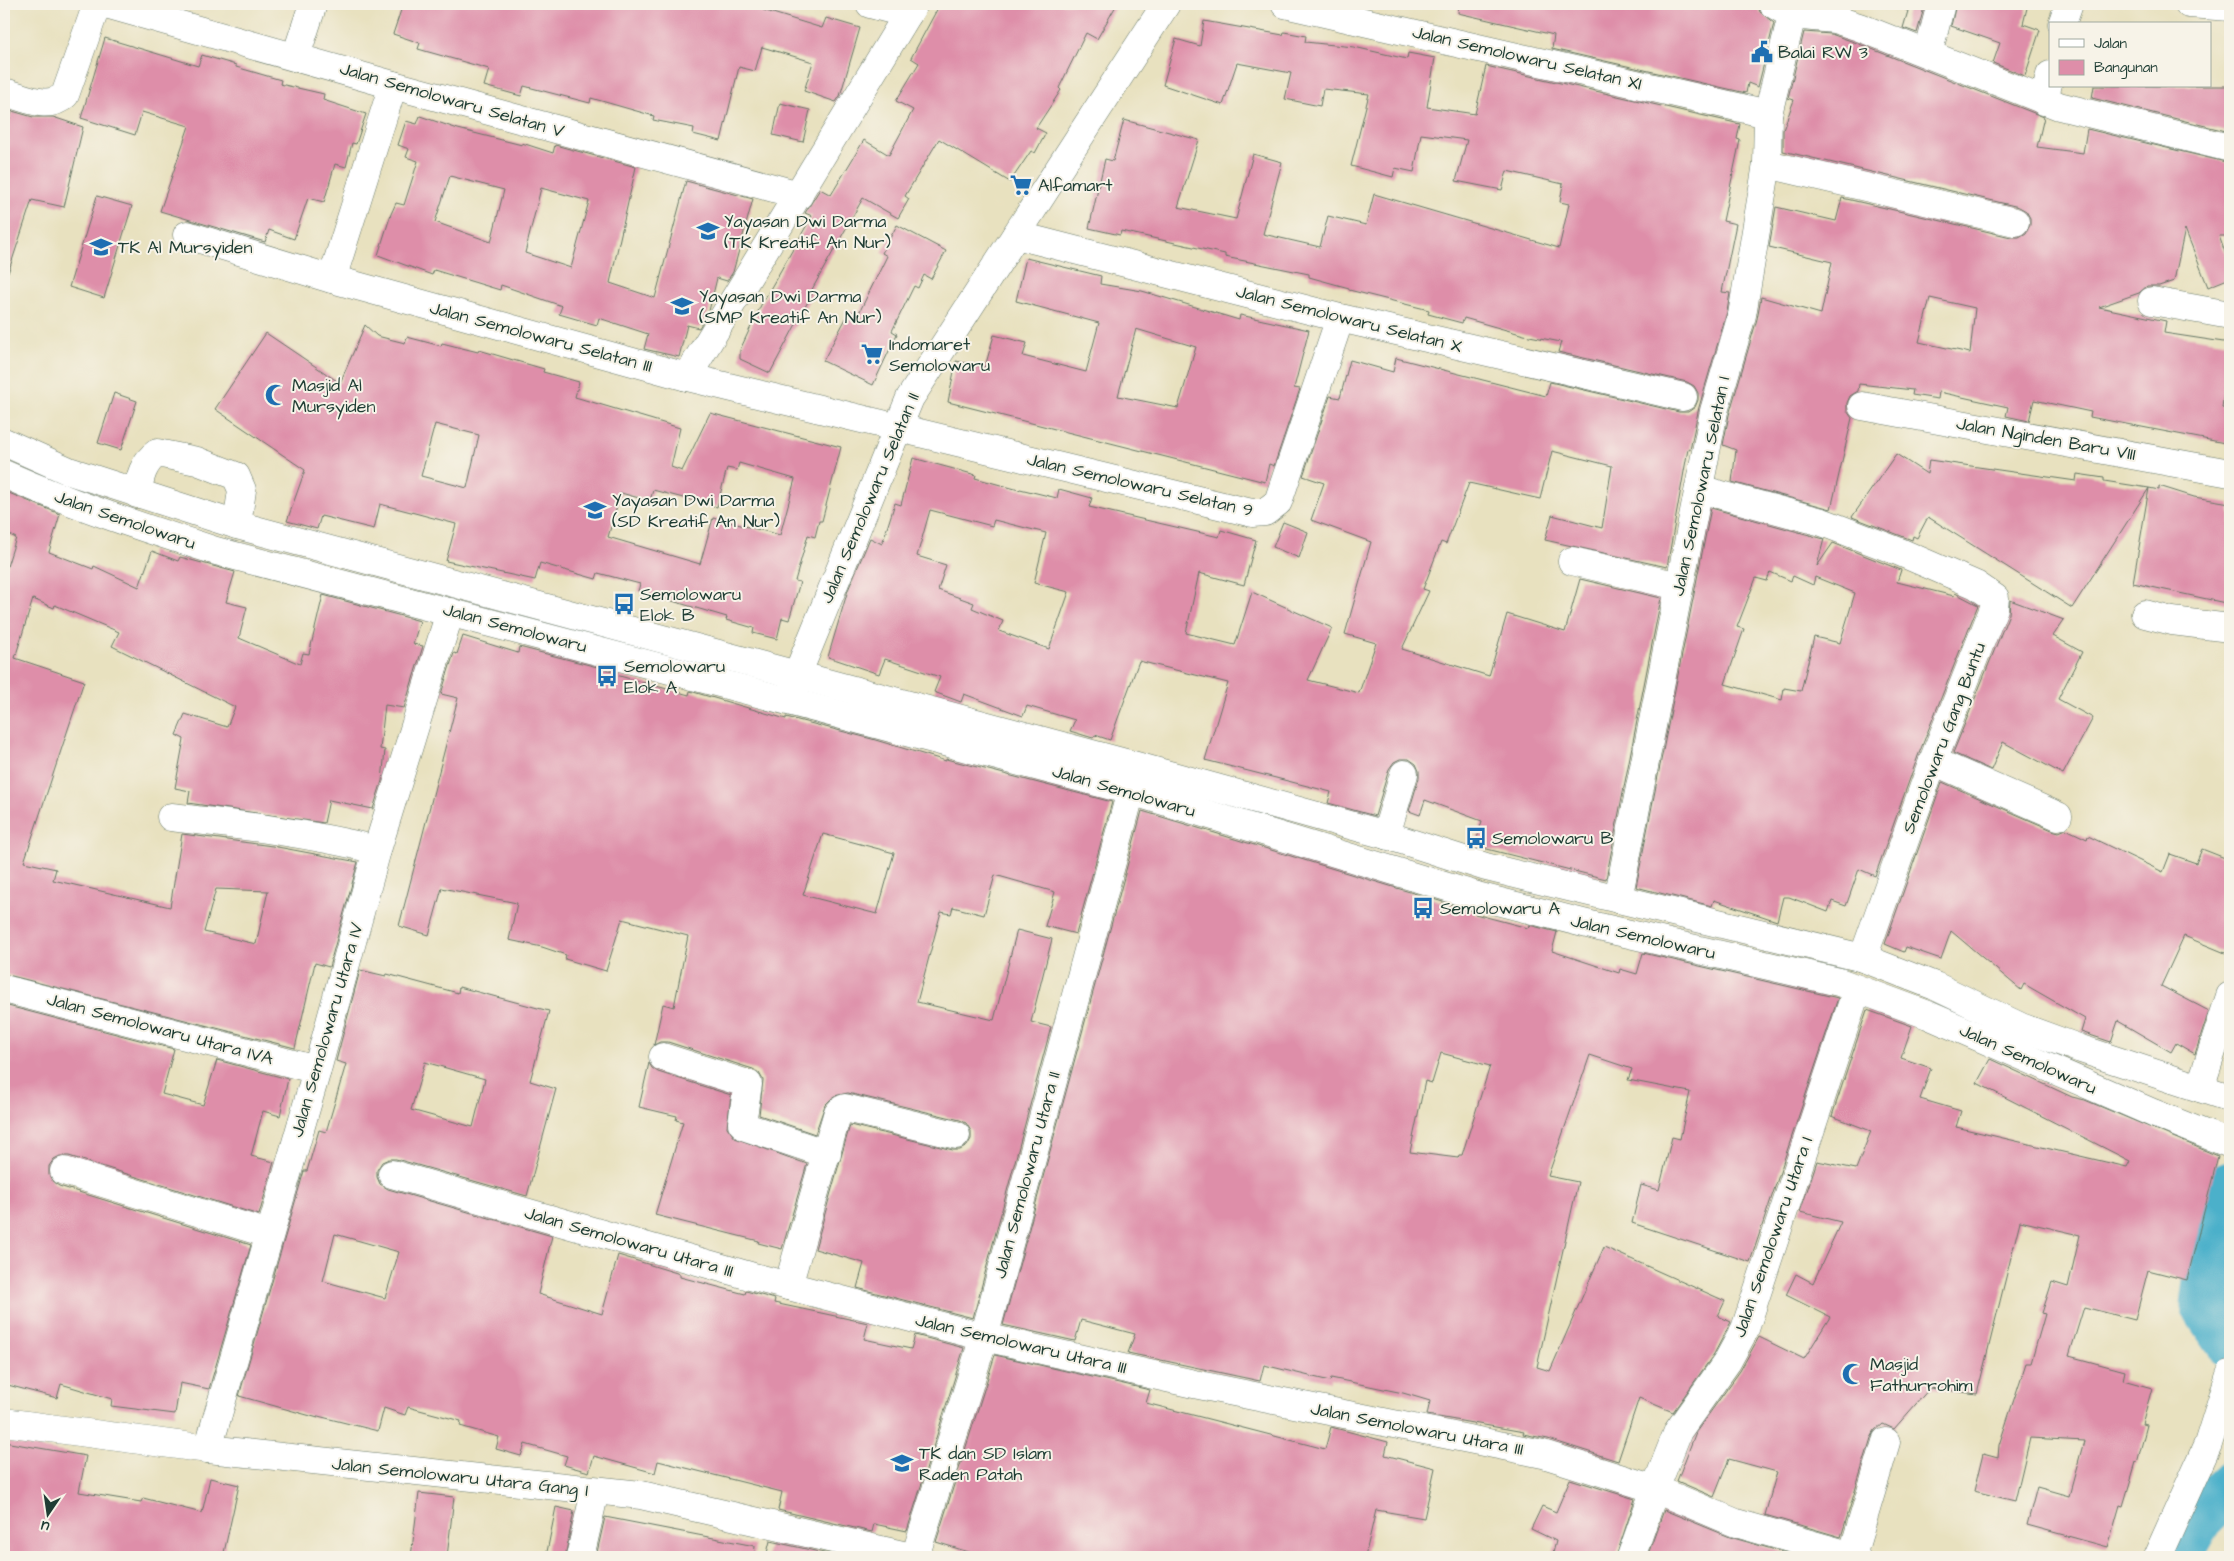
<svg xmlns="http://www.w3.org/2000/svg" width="2234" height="1561" viewBox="0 0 2234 1561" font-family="'Architects Daughter',sans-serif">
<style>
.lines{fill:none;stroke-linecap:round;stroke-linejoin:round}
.river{stroke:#4bb0ca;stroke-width:51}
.building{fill:#de8ea9;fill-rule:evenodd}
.minor-casing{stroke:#657665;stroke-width:29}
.major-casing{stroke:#657665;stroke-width:29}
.minor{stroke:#fff;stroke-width:28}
.major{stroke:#fff;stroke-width:28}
.labels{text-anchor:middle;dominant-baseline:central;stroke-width:4;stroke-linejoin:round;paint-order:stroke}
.poi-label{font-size:18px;fill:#1f3d34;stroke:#f7f3e8;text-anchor:start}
.street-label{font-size:18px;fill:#1f3d34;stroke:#f7f3e8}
</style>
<rect width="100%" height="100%" fill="#f7f3e8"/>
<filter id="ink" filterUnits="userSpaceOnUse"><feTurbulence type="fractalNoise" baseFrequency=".02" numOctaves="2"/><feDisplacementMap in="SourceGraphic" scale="10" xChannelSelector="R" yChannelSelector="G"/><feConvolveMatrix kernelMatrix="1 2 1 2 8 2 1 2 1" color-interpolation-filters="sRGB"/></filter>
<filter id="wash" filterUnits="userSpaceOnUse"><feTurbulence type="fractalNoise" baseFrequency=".0096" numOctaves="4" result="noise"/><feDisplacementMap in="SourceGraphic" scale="20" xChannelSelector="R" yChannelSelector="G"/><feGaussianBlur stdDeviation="1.12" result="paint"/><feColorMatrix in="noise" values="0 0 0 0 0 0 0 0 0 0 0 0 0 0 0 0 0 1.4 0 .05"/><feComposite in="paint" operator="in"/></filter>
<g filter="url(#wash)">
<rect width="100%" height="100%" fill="#e8e1bf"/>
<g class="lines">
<g class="river">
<polyline points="2230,1186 2211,1257 2205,1305 2230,1341"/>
<polyline points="2175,1557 2196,1520 2230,1487"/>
</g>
</g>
<g id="blocks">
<g class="building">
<polygon points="403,4 764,4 763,10 822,28 826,18 860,28 840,96 836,102 804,91 813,62 762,47 755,71 739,67 721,141 693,134 694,128 653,120 654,116 591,98 590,103 524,86 521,96 484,86 489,69 418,49 420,43 393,34"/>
<polygon points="940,4 1117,4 1097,39 1086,33 1059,88 1061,90 1036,128 1046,133 1035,153 1031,151 1010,182 939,139 905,196 909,199 898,218 863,198 810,293 812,294 770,373 740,359 740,350 761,305 812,216 805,213 820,189 831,195 864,140 889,155 913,110 896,101 919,63 911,58"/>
<polygon points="1459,4 1757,4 1760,12 1774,23 1758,87 1748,83 1746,93 1552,49 1554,35 1458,13"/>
<polygon points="1899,4 1925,4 1917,33 1903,28 1908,11 1899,7"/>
<polygon points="1956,4 2028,4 2023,24 2040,30 2025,76 1993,63 2000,43 1951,26"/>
<path d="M1204 21 1283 35 1284 32 1306 36 1305 42 1354 47 1407 59 1408 53 1435 58 1427 107 1475 114 1486 66 1740 124 1737 139 1740 140 1723 221 1736 224 1722 292 1730 293 1727 312 1699 407 1690 450 1688 449 1667 567 1545 540 1552 515 1602 528 1612 466 1552 451 1540 499 1469 483 1446 544 1441 542 1423 589 1429 591 1402 649 1489 676 1507 614 1565 632 1580 579 1661 598 1606 879 1475 846 1482 821 1425 800 1420 815 1409 811 1419 778V771L1416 764 1409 759H1400L1394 762 1389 769 1375 816 1328 803 1331 792 1205 760 1228 683 1139 661 1110 740 1095 735 1093 738 1070 731 1075 720 1027 706 1023 716 964 694 961 702 934 692 940 677 885 659 879 674 828 657 848 590 870 538 882 544 895 503 901 505 913 458 976 475 975 478 1019 490 1020 489 1057 498 1059 489 1092 498 1089 507 1219 537 1221 530 1256 540 1244 585 1199 573 1186 633 1235 645 1252 592 1332 628 1308 680 1359 693 1376 643 1345 634 1371 542 1311 520 1324 483 1303 476 1330 396 1340 398 1350 360 1393 372 1396 358 1546 396 1550 382 1679 412H1688L1695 407 1698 400V393L1694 386 1687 382 1558 352 1561 342 1524 335 1464 318 1462 323 1428 314 1429 310 1349 290V288L1309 277V274L1225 257V254L1121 231 1120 235 1089 228 1105 159 1113 161 1124 120 1199 140 1178 207 1236 219 1253 154 1282 162 1263 234 1320 247 1328 216 1366 225 1374 194 1559 248 1569 204 1560 202 1563 184 1507 171 1502 190 1456 181 1467 140 1421 134 1414 172 1395 168 1393 177 1351 166 1369 94 1323 89 1320 106 1285 99 1291 73 1237 63 1223 105 1163 85 1176 39 1200 46ZM930 510 992 526 994 520 1046 533 1034 583 1069 592 1049 649 999 631 1003 621 972 608 974 603 938 590 946 565 917 556Z"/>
<path d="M1804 32 1831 34 1854 42 2044 117 2037 147 2083 153 2087 129 2230 163V236H2219L2230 266V278L2208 287 2185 229 2174 281 2159 286H2147L2139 293 2099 307 2166 321 2164 333 2230 343 2222 408 2230 410V444L2090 417 2091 412 2034 400 2029 421 2006 416 2008 407 1939 392 1938 399 1912 395 1913 390 1859 384 1858 391 1850 396 1847 403V411L1852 418 1831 509 1732 482 1736 450 1723 445 1729 415 1757 319 1761 297 1821 314 1832 262 1769 247 1776 207 1836 221 1842 198 2011 237H2019L2026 233 2030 225V218L2026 211 2019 207 1783 151V130L1794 100 1788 98ZM1930 298 1975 308 1970 353 1919 342Z"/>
<polygon points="105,38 198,66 202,55 236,65 236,67 281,80 280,84 324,94 323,100 366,114 356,144 352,143 346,167 335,164 324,202 308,198 294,239 269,230 265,242 160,211 189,126 142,112 135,135 81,118"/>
<polygon points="2094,86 2230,86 2230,132 2092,98"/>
<polygon points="780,103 810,110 803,142 773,135"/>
<polygon points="12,111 33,117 53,117 83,127 64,207 32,200 8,273 4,272 4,139"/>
<path d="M420 116 458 129 522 145V143L553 153 555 145 636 167 610 283 655 298 686 181 753 199 733 272 727 281 717 278 709 311 699 328 687 325 679 357 644 349 648 334 599 318 597 325 559 314 562 306 501 285 500 290 434 270 432 275 378 255 391 214 396 203 404 205 418 161 406 157 409 149 398 145 406 121 417 124ZM450 176 504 190 491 242 435 222ZM541 188 589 201 571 268 525 253Z"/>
<polygon points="97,196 132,206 104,298 69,287"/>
<polygon points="897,225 946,251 931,279 924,275 918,288 914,286 892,331 897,334 873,385 823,361 850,311 858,315 887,256 882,253"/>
<path d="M1026 258 1101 276 1100 284 1142 291 1239 320 1240 315 1309 330 1294 388 1300 389 1274 466 1269 464 1265 482 948 402 956 361 985 367 994 335 1027 343 1023 356 1086 372 1099 323 1016 301ZM1136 329 1196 347 1178 408 1118 396Z"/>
<path d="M365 325 377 336 405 343 407 337 441 346 442 343 478 352 479 350 544 369 543 372 579 382 575 397 680 428 671 467 682 471 710 413 841 447 822 521H819L815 537 808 535 795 581 800 582 789 620 782 618 777 639 753 633 754 628 726 620 727 617 638 591 640 584 598 573 596 579 540 563 535 580 446 561 456 524 411 512 380 504 374 529 321 516 317 529 287 521 305 470 215 409 266 333 340 383ZM435 424 479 435 467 488 421 476ZM739 463 795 479 780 535 713 518 700 564 608 537 621 493 650 501 653 490 717 507 727 468 737 470Z"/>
<polygon points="114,393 137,401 121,450 98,443"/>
<polygon points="1896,454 1927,474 1929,460 2076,481 2077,474 2104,478 2104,481 2149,488 2072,608 1928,517 1917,538 1913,536 1912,540 1852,517"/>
<polygon points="2159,486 2194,497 2230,503 2230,604 2133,583 2149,488 2159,490"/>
<path d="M4 491 60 514 49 552 93 569 94 566 139 587 152 551 178 561 180 557 235 572 226 602 247 607 239 638 300 664 303 653 309 654 323 595 420 621 413 644 423 646 404 708 385 705 380 749 385 750 382 781 373 809 329 800 324 823 188 803 190 791 175 788 184 739 176 735 185 714 227 727 235 707 112 646 119 632 55 605 54 608 33 599 15 658 84 681 24 862 56 869 53 880 170 907 182 834 272 846 358 862 329 967 315 963 295 1048 4 974V576L16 538 4 532ZM216 889 268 891 256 944 204 932Z"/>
<path d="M1711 508 1824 539 1817 566 1833 543 1901 570 1897 582 1954 596 1955 593 1978 605 1918 756 1875 876 1859 869 1846 906 1832 901 1828 912 1789 897H1783L1777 921 1714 900 1712 906 1636 887ZM1770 572 1791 581 1793 576 1813 585 1815 577 1855 593 1840 643 1814 637 1801 691 1784 688 1782 700 1725 684 1744 629 1737 627 1756 578 1767 581Z"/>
<polygon points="1283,522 1308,532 1299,558 1273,547"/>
<polygon points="2010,600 2064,620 2053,636 2082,652 2058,699 2093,718 2063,774 2003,742 1991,770 1953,753 2009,614"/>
<path d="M463 636 518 653 519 647 617 672 616 675 689 695 690 691 786 719V717L872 739 946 761V759L1112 802 1076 934 1045 926 1055 892 995 875 984 915 953 907 951 914 941 912 917 1002 994 1020 1017 930 1052 939 1031 1022 1051 1027 973 1318 857 1288 864 1263 815 1249 850 1125 953 1150H960L967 1146 971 1139V1131L966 1123 960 1120 848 1093 834 1096 825 1105 815 1134 759 1115 763 1080 759 1073 753 1069 668 1042H660L654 1045 663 1004 674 1007 688 936 622 919 606 971 565 959 566 955 542 947 509 940 517 903 442 888 429 935 399 926 458 698 441 694 454 653 457 654ZM823 834 894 853 877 914 803 895Z"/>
<polygon points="1942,782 2052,830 2059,832 2066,829 2087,839 2088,836 2163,872 2170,854 2196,863 2202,849 2230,860 2230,955 2184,936 2161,986 2209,1011 2195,1054 2176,1043 2171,1052 2118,1021 2111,1042 2081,1032 2085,1019 2024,984 2021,990 1951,931 1941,959 1906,947 1904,952 1885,944"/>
<path d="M1142 811 1476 912 1475 914 1528 928 1529 925 1557 932 1552 951 1619 973 1620 969 1637 974 1643 953 1838 998 1750 1262 1632 1223 1641 1185 1659 1190 1672 1137 1680 1139 1690 1092 1628 1080 1632 1069 1590 1055 1548 1176 1578 1182 1537 1367 1550 1371 1604 1247 1725 1301 1718 1316 1731 1322 1714 1354 1673 1412 1639 1398 1618 1461 1548 1439 1523 1434 1524 1432 1427 1415 1430 1401 1403 1393 1331 1378 1330 1381 1264 1365 1260 1381 1128 1353 1135 1334 1081 1320 1075 1341 1003 1325ZM1441 1053 1490 1066 1462 1155H1459L1458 1158 1410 1152 1425 1081 1432 1083Z"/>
<path d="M360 970 386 976 387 974 458 993 459 987 549 1011 530 1081 556 1089 527 1196 396 1159H389L382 1162 377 1170V1177L380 1184 388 1189 552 1236 538 1294 602 1314 618 1255 680 1274V1277L745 1294 746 1291 775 1299 774 1303 868 1323 864 1339 911 1349 915 1335 964 1348 907 1531 874 1524 872 1532 778 1510 782 1492 658 1461 655 1473 594 1456 589 1472 564 1465 567 1456 525 1444 521 1456 496 1449 499 1437 460 1426 461 1421 408 1407 405 1415 384 1408 378 1431 318 1416V1418L239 1396 304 1171H307L319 1130 326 1132 346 1064 336 1061ZM425 1062 485 1079 473 1127 411 1110ZM335 1234 399 1252 385 1298 323 1281Z"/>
<polygon points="4,1005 174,1049 162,1094 203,1105 217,1060 288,1079 280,1116 263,1111 251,1156 274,1162 259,1215 69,1156 60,1156 54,1159 49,1166 49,1175 53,1182 59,1186 251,1245 209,1389 180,1383 175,1414 111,1406 112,1399 61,1384 57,1398 4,1384"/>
<polygon points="1867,1010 1912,1026 1901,1058 1931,1068 1920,1099 1961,1111 1956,1127 2127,1167 2130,1161 1977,1083 1990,1059 2072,1097 2085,1100 2218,1156 2187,1280 2148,1270 2135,1320 2084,1307 2069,1356 2125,1371 2123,1380 2152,1388 2142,1424 2147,1425 2137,1463 2136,1462 2123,1506 2120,1505 2108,1547 2027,1525 2037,1487 2069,1496 2084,1441 2030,1438 2015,1501 1974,1491 1983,1454 1998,1458 1999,1445 2026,1363 2031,1363 2045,1314 2042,1313 2052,1282 2068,1287 2080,1235 2020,1221 1977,1394 1930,1388 1894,1429 1883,1424 1875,1431 1871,1438 1841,1537 1765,1515 1777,1472 1729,1459 1714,1497 1677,1481 1696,1432 1740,1371 1759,1337 1804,1359 1830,1317 1786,1295 1796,1274 1813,1283 1841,1222 1800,1212 1817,1161 1856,1169 1871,1131 1832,1116"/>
<polygon points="649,1063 652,1068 658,1072 731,1095 727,1127 735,1138 807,1164 782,1249 758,1243 759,1241 655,1215 683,1122 676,1120 677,1116 639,1107"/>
<polygon points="995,1355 1150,1390 1146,1403 1325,1449 1331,1427 1388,1442 1385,1455 1435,1468 1424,1518 1376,1510 1365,1557 985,1557 936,1542"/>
<polygon points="4,1442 86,1456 79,1492 141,1502 143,1498 202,1513 210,1478 239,1485 223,1557 4,1557"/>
<polygon points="1570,1479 1635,1499 1616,1557 1552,1557 1556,1541 1531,1529 1542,1506 1556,1512"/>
<polygon points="419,1493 454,1497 447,1557 411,1557"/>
<polygon points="556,1507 574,1511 565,1557 546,1557"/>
<polygon points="1664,1510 1730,1537 1800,1557 1647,1557"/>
<polygon points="605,1517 755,1546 754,1557 596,1557"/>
<polygon points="770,1541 842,1557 766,1557"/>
</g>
</g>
</g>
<g filter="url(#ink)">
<use href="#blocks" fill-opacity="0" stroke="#657665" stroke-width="1"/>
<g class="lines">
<g class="minor-casing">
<g id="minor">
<polyline points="106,4 393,85 799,195"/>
<polyline points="870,4 908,14"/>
<polyline points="1285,4 1768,114"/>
<polyline points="1773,4 1792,15 1834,19 1859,27 2059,106 2230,148"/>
<polyline points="2189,4 2230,7"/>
<polyline points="2062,24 2069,4"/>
<polyline points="1928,54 1941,4"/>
<polyline points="296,56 313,4"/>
<path d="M4 92C23 97 48 111 65 95L97 4"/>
<polyline points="2044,101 2050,75"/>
<polyline points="1767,164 2015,222"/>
<polyline points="187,235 332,279 687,377 1252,513 1265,512 1278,502 1340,318"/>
<polyline points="1016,235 1340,318 1683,397"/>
<polyline points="332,279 393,85"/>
<polyline points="2152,301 2230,315"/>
<polyline points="687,377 914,4"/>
<polyline points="1862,406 2230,473"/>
<polyline points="1699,489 1822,522 1900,552 1976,585 1995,598 1994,608 1933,761 1863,958"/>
<path d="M137 494C140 477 143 463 157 453L197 461 236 476 242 490 237 525"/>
<polyline points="1572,561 1679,586"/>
<polyline points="2145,614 2172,621 2230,628"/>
<polyline points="789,698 797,675 910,398 1166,4"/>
<polyline points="1933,761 2058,816"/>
<path d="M171 817C240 825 309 833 377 850"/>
<polyline points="1386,835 1404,774"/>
<polyline points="1618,899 1714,411 1742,315 1767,164 1768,114 1792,15"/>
<polyline points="4,989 317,1070"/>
<polyline points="663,1057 748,1084 742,1123 746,1127 827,1154"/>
<polyline points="2200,1088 2230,996"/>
<polyline points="64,1171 269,1234"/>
<polyline points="392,1174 750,1276 984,1337 1194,1384 1543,1454 1655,1489 1736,1523 1856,1557"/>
<polyline points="788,1286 837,1115 841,1110 845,1108 956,1135"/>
<polyline points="4,1422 208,1449 641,1495 911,1557"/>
<polyline points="208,1449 317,1070 377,850 450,612"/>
<polyline points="1852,1556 1886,1442"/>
<polyline points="580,1557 595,1491"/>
<polyline points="915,1557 984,1337 1131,791"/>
<polyline points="1631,1557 1655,1489 1678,1431 1727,1362 1745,1329 1857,989"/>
<polyline points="2157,1557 2208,1444 2230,1374"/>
</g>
</g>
<g class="major-casing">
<g id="major">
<polyline points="4,442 69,471 237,525 1133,765 1386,835 1486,867 1863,958 1935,986 2021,1027 2081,1049 2230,1098"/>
<path d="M4 474C73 505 144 528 216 551L1131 791 1477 896 1599 927 1839 982 1928 1015 2153 1113 2230 1144"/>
</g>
</g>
<use href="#minor" class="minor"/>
<use href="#major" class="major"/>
</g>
</g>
<defs>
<g id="civic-bare" transform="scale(1.725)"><path d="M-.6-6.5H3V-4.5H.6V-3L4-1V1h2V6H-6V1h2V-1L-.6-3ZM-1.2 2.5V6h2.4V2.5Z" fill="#1f6fb2" stroke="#f7f3e8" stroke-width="2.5" paint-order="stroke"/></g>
<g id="supermarket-bare" transform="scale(1.725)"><path d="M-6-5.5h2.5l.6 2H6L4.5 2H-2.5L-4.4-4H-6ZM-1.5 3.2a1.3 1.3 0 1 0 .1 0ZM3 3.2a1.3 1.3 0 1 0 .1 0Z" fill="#1f6fb2" stroke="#f7f3e8" stroke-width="2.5" paint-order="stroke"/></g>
<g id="school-bare" transform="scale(1.725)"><path d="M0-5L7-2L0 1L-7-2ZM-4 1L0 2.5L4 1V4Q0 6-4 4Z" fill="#1f6fb2" stroke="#f7f3e8" stroke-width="2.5" paint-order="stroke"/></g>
<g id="mosque-bare" transform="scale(1.725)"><path d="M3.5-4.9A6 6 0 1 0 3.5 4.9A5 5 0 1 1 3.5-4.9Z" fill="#1f6fb2" stroke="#f7f3e8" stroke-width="2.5" paint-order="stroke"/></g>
<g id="bus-bare" transform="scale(1.725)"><path d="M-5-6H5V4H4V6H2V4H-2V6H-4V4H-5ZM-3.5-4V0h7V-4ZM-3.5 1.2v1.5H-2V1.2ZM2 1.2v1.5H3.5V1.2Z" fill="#1f6fb2" stroke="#f7f3e8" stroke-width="2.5" paint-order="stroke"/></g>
</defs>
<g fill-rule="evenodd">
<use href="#civic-bare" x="1762" y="52"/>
<use href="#supermarket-bare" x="1021" y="185"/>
<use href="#school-bare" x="708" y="231"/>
<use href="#school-bare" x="101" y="247"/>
<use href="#school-bare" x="682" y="306"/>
<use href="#supermarket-bare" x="872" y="354"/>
<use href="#mosque-bare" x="276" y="395"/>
<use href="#school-bare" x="595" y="510"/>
<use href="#bus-bare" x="624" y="604"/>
<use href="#bus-bare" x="607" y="676"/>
<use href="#bus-bare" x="1476" y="838"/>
<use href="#bus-bare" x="1423" y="908"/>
<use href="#mosque-bare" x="1853" y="1374"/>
<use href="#school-bare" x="902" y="1463"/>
</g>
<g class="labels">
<g class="poi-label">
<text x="1778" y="52">Balai RW 3</text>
<text x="1038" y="185">Alfamart</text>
<text x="724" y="221">Yayasan Dwi Darma<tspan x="724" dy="21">(TK Kreatif An Nur)</tspan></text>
<text x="118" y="247">TK Al Mursyiden</text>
<text x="699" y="296">Yayasan Dwi Darma<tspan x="699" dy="21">(SMP Kreatif An Nur)</tspan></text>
<text x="889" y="344">Indomaret<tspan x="889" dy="21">Semolowaru</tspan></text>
<text x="292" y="385">Masjid Al<tspan x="292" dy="21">Mursyiden</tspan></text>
<text x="612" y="500">Yayasan Dwi Darma<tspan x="612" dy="21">(SD Kreatif An Nur)</tspan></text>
<text x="640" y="594">Semolowaru<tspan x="640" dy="21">Elok B</tspan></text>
<text x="624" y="666">Semolowaru<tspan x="624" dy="21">Elok A</tspan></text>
<text x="1492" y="838">Semolowaru B</text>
<text x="1440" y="908">Semolowaru A</text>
<text x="1870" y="1364">Masjid<tspan x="1870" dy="21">Fathurrohim</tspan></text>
<text x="919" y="1453">TK dan SD Islam<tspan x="919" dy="21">Raden Patah</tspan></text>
</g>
<g class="street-label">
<text transform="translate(1527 58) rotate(13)">Jalan Semolowaru Selatan XI</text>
<text transform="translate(452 100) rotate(16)">Jalan Semolowaru Selatan V</text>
<text transform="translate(1349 319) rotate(14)">Jalan Semolowaru Selatan X</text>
<text transform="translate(541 337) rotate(15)">Jalan Semolowaru Selatan III</text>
<text transform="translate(2046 439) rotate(10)">Jalan Nginden Baru VIII</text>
<text transform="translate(1140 485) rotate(13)">Jalan Semolowaru Selatan 9</text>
<text transform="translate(1701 486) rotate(-78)">Jalan Semolowaru Selatan I</text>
<text transform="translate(870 498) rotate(-67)">Jalan Semolowaru Selatan II</text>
<text transform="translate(125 520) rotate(19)">Jalan Semolowaru</text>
<text transform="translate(515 628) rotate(15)">Jalan Semolowaru</text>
<text transform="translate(1944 738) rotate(-69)">Semolowaru Gang Buntu</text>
<text transform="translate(1124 791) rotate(16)">Jalan Semolowaru</text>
<text transform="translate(1643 937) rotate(13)">Jalan Semolowaru</text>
<text transform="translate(160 1029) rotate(15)">Jalan Semolowaru Utara IVA</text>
<text transform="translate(327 1030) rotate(-74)">Jalan Semolowaru Utara IV</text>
<text transform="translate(2028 1059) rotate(24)">Jalan Semolowaru</text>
<text transform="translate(1027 1175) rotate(-75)">Jalan Semolowaru Utara II</text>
<text transform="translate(1773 1237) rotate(-71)">Jalan Semolowaru Utara I</text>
<text transform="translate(629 1242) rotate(16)">Jalan Semolowaru Utara III</text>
<text transform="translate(1021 1344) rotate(13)">Jalan Semolowaru Utara III</text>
<text transform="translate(1417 1429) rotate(11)">Jalan Semolowaru Utara III</text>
<text transform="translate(460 1477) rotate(6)">Jalan Semolowaru Utara Gang I</text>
</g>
</g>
<rect width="2234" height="1561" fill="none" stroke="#f7f3e8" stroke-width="20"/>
<rect x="2049" y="22" width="162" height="65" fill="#f7f3e8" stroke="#a1aaa0"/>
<rect x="2059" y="39" width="25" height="8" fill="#ffffff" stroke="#a1aaa0"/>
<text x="2094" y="48" font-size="15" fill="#1f3d34">Jalan</text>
<rect x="2059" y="60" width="25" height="15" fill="#de8ea9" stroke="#a1aaa0"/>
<text x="2094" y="72" font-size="15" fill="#1f3d34">Bangunan</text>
<g transform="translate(48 1514) rotate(193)" stroke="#f7f3e8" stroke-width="4" paint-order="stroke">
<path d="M0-4L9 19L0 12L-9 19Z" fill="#1f3d34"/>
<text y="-8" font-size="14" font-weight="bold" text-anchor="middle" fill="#1f3d34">U</text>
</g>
</svg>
